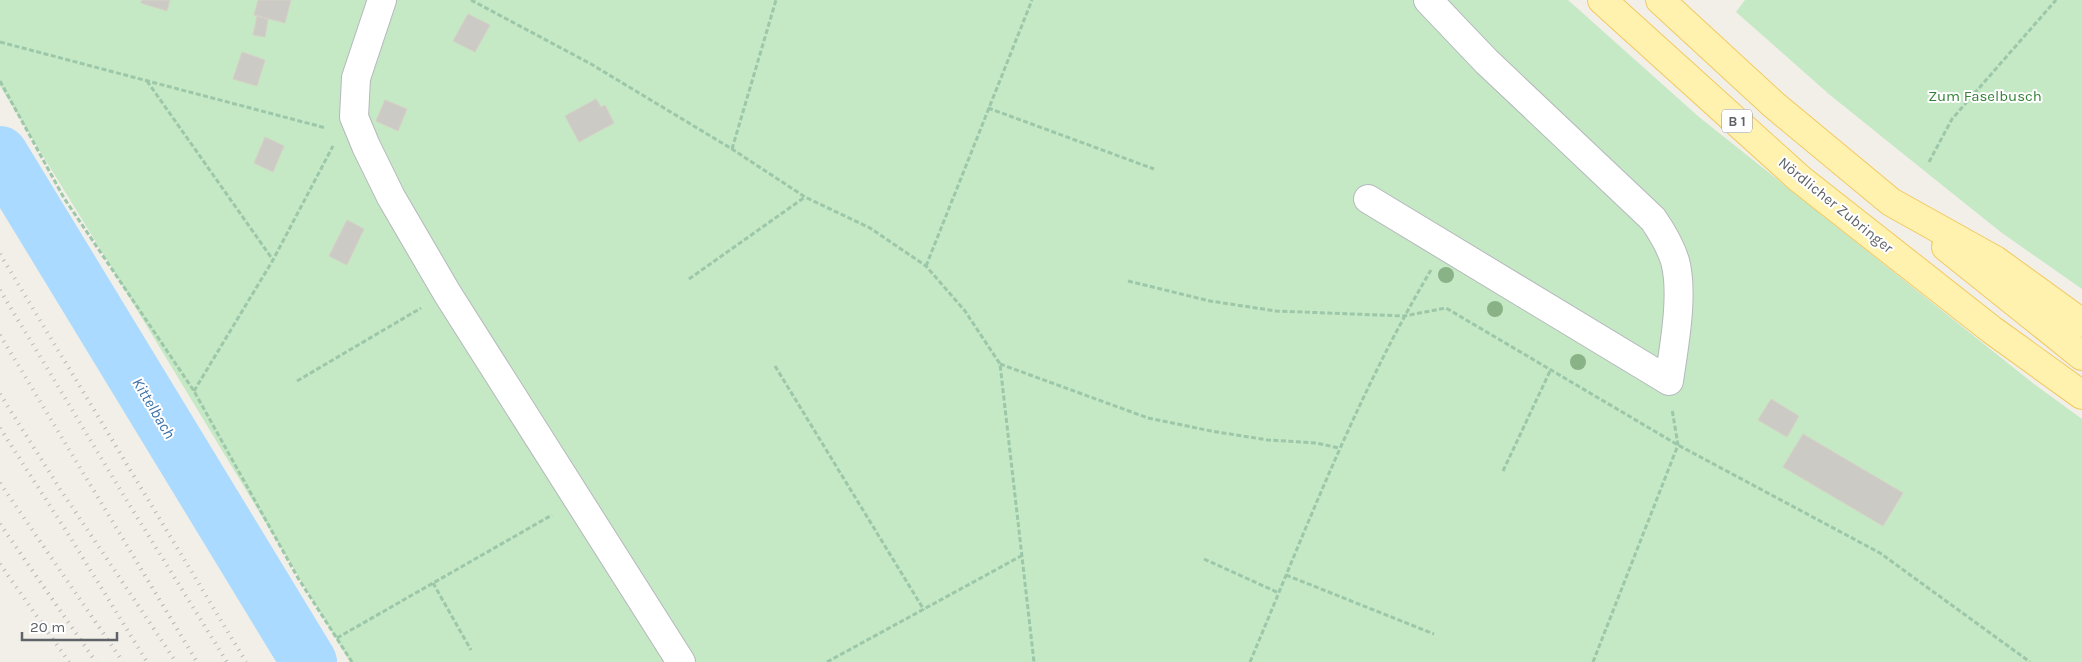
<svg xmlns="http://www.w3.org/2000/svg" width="2082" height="662" viewBox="0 0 2082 662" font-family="Karla,sans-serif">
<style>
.green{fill:#c5e8c5}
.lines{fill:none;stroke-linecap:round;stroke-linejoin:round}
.river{stroke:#aadaff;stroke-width:56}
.building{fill:#cccac5;stroke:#d6d1c6}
.minor-casing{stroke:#b5b8bc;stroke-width:30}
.major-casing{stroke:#f2c960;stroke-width:30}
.path{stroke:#9cc7a9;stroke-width:3;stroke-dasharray:5 2.5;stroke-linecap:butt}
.minor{stroke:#fff;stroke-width:28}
.major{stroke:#fff2af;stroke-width:28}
.rail{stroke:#b6b7b8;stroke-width:4;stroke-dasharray:1 6;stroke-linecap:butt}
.tree{fill:#89b387}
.labels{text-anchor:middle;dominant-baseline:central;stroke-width:4;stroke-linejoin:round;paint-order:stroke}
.shield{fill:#fff;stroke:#8f9295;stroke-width:1}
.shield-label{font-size:14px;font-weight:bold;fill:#5f6368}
.park-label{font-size:15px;fill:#348238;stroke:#fff}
.street-label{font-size:15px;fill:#5f6368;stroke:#fff}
.water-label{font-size:16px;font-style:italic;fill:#4174aa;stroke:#fff}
</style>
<rect width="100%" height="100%" fill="#f1efe8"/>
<g class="green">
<polygon points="0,0 1568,0 1699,117 2034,384 2082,419 2082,662 350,662 99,247 0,86"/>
<polygon points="1745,0 2082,0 2082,289 2002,233 1932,177 1830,95 1736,12"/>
</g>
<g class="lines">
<polyline class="river" points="0,154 309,662"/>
</g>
<g class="building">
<polygon points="142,0 170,0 167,11 141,3"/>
<polygon points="258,0 291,0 285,23 254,15"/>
<polygon points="468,14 490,25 475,52 453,41"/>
<polygon points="257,16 268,19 265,37 253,35"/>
<polygon points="242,52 265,60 257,86 233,79"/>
<polygon points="596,99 601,107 605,105 614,123 579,142 565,116"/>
<polygon points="385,100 407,109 398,131 376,121"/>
<polygon points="265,137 284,146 273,172 254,163"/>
<polygon points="347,220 364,229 347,265 329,256"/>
<polygon points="1771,399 1799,416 1787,437 1758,420"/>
<polygon points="1803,434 1903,493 1883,526 1783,467"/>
</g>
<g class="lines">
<g class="minor-casing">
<g id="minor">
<polyline points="382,0 356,78 354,117 366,146 391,197 447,293 681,662"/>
<path d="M1368 199 1669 381C1674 346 1684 294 1675 261 1670 245 1662 232 1653 219L1486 61 1428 0"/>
</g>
</g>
<g class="major-casing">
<g id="major">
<polyline points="1602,0 1800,179 1992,330 2082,395"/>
<polyline points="1660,0 1774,105 1891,202 1995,260 2082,323"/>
<polyline points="1946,247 2082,356"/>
</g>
</g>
<g class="path">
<polyline points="471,0 591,64 732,149 805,197 870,228 926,266 965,311 1000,364 1034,662"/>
<polyline points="0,42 326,128"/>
<polyline points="0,81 64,198 194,391 298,578 352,662"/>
<polyline points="147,81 273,260"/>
<polyline points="988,108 1154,169"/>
<polyline points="732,149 776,0"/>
<polyline points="1929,162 1952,119 2056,0"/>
<polyline points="926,266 1032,0"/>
<polyline points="689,279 805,197"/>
<polyline points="1128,281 1210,301 1276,311 1404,316 1446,308 1678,445 1880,553 2030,662"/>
<polyline points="1000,364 1148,418 1211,431 1268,440 1316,443 1339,448"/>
<polyline points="775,366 924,610"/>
<polyline points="297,381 421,308"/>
<polyline points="194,391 273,260 333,146"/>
<polyline points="1503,471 1551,369"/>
<polyline points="1204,559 1279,593"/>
<polyline points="1286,575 1434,634"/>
<polyline points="433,583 471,650"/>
<polyline points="337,638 552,515"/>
<polyline points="827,662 1021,556"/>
<path d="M1250 662C1306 529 1357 394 1431 270"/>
<polyline points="1593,662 1678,445 1672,409"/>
</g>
<use href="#minor" class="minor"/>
<use href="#major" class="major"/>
<g class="rail">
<polyline points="0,254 246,662"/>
<polyline points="0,290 127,501 227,662"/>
<polyline points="0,335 197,662"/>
<polyline points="0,394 60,489 176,662"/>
<polyline points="0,428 70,537 147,662"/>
<polyline points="0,483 123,662"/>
<polyline points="0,524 96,662"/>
<polyline points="0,564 69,662"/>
</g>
</g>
<g class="tree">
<circle cx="1446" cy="275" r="8"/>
<circle cx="1495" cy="309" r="8"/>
<circle cx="1578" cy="362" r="8"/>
</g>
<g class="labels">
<rect class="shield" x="1722" y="109.5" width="30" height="23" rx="4"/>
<g class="shield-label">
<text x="1737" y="121">B 1</text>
</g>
<g class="park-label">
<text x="1985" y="96">Zum Faselbusch</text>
</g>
<g class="street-label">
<text transform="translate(1836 205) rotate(39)">Nördlicher Zubringer</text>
</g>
<g class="water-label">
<text transform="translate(154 408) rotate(59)">Kittelbach</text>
</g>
</g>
<path d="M22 632v8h95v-8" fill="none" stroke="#5f6368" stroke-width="2.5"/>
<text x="30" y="632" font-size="15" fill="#5f6368" stroke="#ffffff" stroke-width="4" paint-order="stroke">20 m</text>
</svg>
